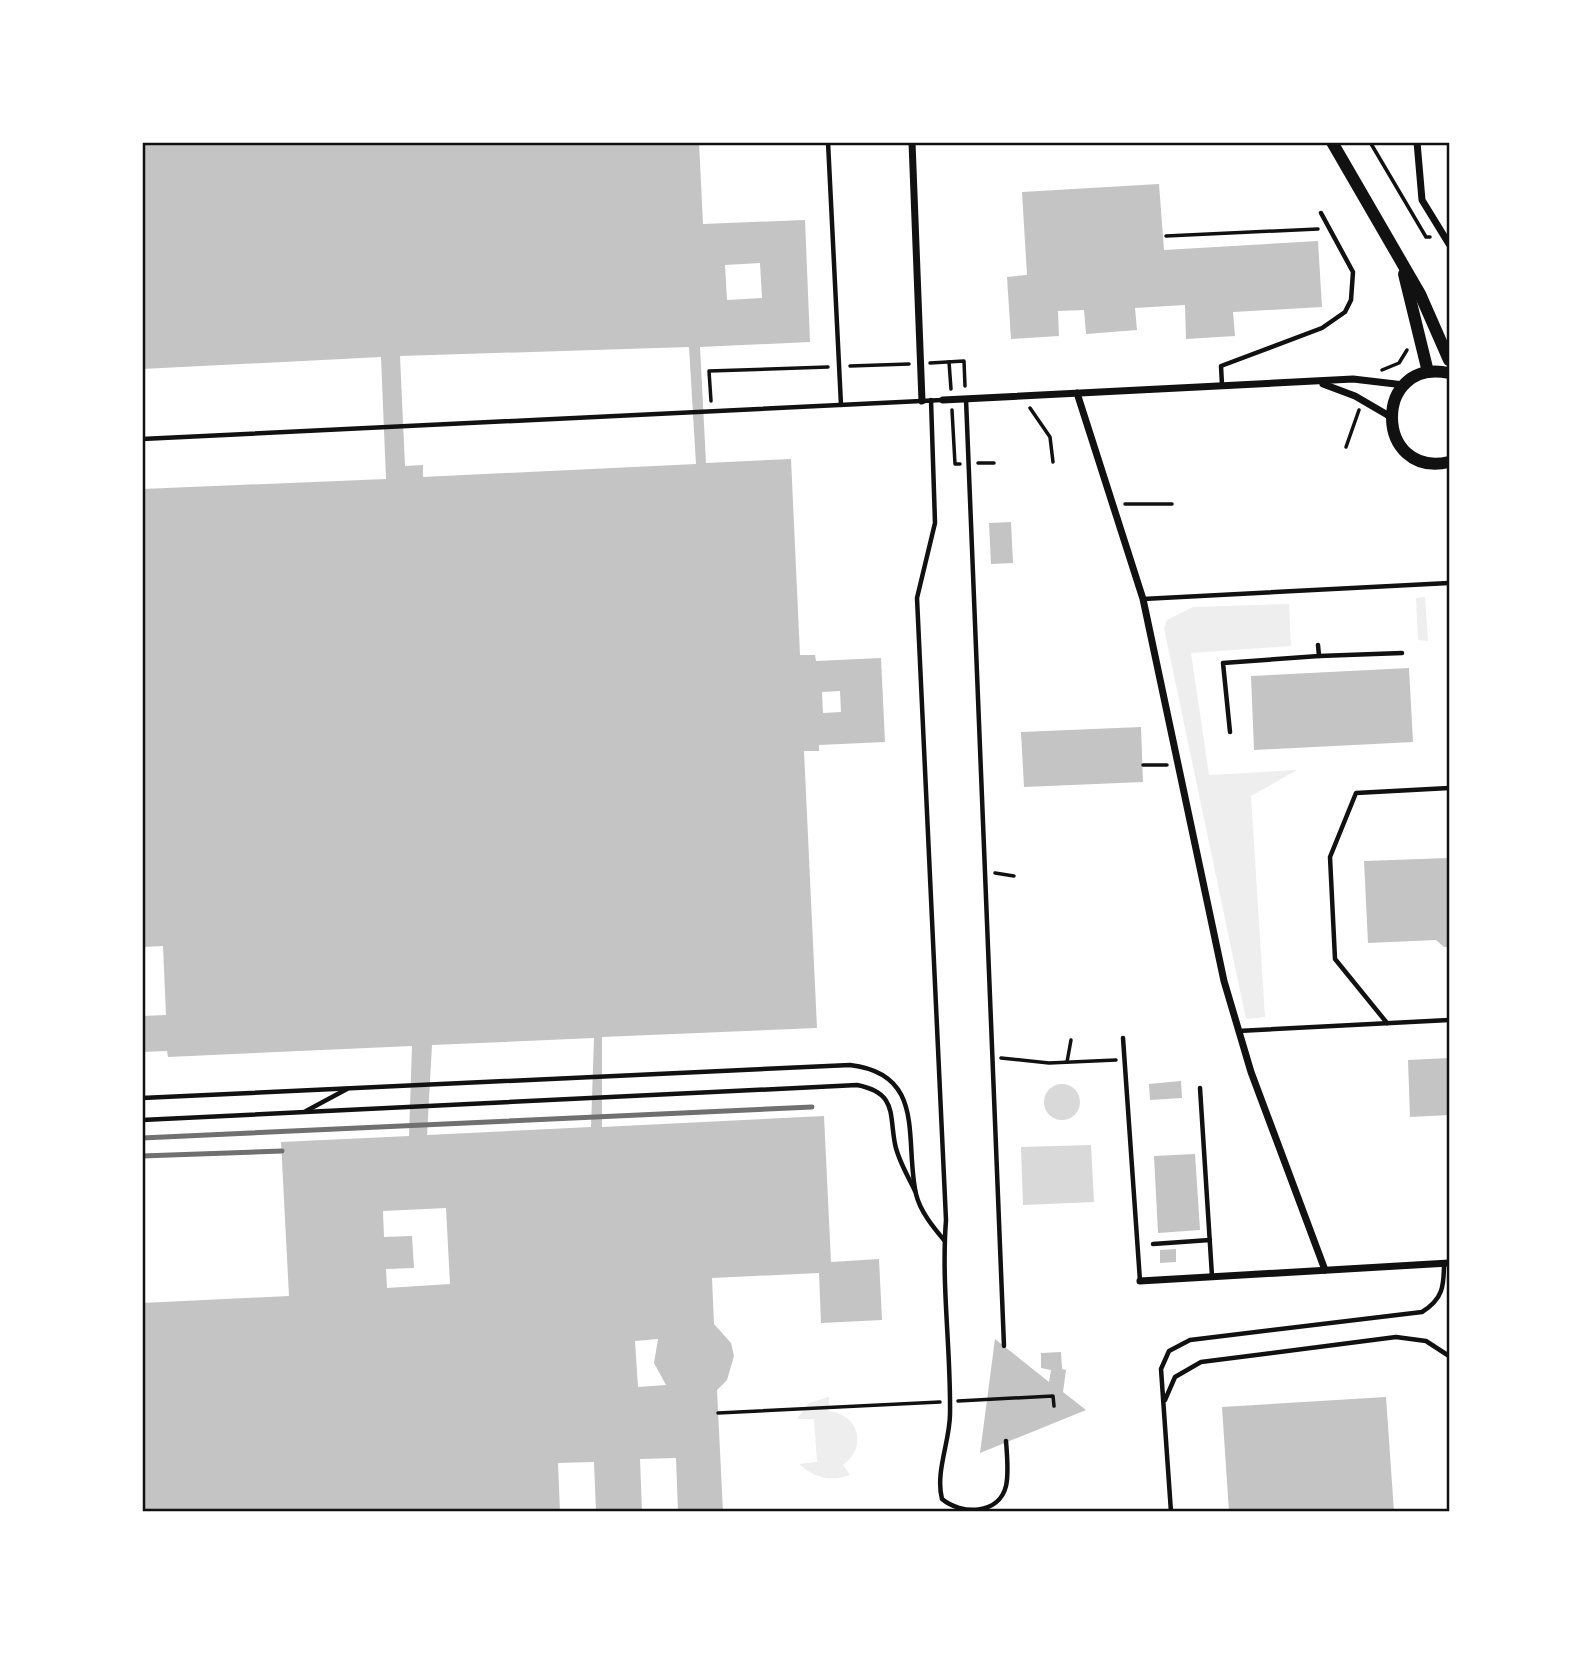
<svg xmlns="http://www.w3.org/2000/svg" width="1591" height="1654" viewBox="0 0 1591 1654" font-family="Karla,sans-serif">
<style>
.green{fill:#eee}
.water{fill:#d9d9d9}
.building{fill:#c4c4c4;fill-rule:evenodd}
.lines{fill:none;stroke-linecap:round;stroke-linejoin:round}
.path{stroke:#111;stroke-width:3.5}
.service{stroke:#111;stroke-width:4.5}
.minor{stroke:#111;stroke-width:7}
.tertiary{stroke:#111;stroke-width:12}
.rail{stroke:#707070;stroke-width:5}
.neatline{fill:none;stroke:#111;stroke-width:2.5}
</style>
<rect width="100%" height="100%" fill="#fff"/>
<g class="green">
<polygon points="1425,597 1428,641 1418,640 1416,598"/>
<polygon points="1289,604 1291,646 1191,653 1209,775 1297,770 1251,796 1265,1017 1246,1019 1164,628 1167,620 1193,607"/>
<path d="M829 1397V1411C859 1415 868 1446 843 1465L850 1475C830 1482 815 1478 799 1464L817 1462 814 1419H797L809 1403Z"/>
</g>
<g class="water">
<circle cx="1062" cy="1102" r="18"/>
<polygon points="1091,1145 1094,1202 1023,1205 1021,1147"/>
</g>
<g class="building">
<path d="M142 142H699L703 224 805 220 810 342 700 347 706 463 791 459 800 655H815L816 661 881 658 885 742 819 745V751H804L817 1028 602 1037V1127L824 1116 831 1262 879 1259 882 1320 821 1323 819 1273 712 1278 714 1324 731 1343 734 1356 727 1380 717 1390 723 1512H678L676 1458 640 1459 642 1512H596L594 1462 558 1463 560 1512H142V1303L289 1296 281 1142 409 1136 412 1046 168 1057 167 1051 142 1052V1016L166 1015 163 946 142 947V489L386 479 381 357 142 369ZM760 263 762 298 727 300 725 265ZM689 347 696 464 423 477V465L405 466 400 356ZM840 691 841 712 823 713 822 692ZM594 1038 591 1127 427 1135 432 1045ZM446 1208 450 1284 387 1288 386 1269 414 1268 412 1236 384 1237 383 1211ZM658 1339 654 1363 666 1385 638 1387 635 1341Z"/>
<polygon points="1159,184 1164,250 1318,241 1322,307 1233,312 1235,336 1186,339 1185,305 1135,308 1137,330 1086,334 1084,310 1058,311 1059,336 1011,339 1007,277 1027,275 1022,192"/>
<polygon points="1011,522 1013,563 991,564 989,523"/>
<polygon points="1409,668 1413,742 1254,750 1251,676"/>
<polygon points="1141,727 1143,782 1024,787 1021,732"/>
<polygon points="1449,858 1449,947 1444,947 1436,940 1368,943 1364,861"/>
<polygon points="1449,1058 1449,1115 1410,1117 1408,1060"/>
<polygon points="1181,1081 1182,1098 1150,1100 1149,1084"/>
<polygon points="1195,1154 1200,1230 1158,1233 1154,1156"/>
<polygon points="1176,1249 1176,1262 1160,1263 1160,1250"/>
<polygon points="995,1339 1049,1382 1051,1370 1041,1368 1041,1353 1061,1352 1062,1369 1066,1370 1063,1392 1086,1410 980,1453"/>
<polygon points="1386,1397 1394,1512 1229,1512 1222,1407"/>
</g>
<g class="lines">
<g class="path">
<polyline points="1370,142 1426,237 1430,237"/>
<polyline points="1166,236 1318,229"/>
<polyline points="949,362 951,389"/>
<polyline points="930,363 964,361 965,386"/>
<polyline points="850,366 909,364"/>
<polyline points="1382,370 1399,363 1407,350"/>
<polyline points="711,401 709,371 828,367"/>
<polyline points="1030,408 1050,437 1053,462"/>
<polyline points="952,410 955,464 960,464"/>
<polyline points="1346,447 1359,410"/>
<polyline points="978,463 994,463"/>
<polyline points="1125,504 1172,504"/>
<polyline points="1143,765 1167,765"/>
<polyline points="995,873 1014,876"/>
<polyline points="1001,1058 1049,1063 1116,1060"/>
<polyline points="1067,1062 1071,1040"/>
<polyline points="958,1401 1053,1396 1054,1406"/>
<polyline points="718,1413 940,1402"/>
</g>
<g class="service">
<polyline points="828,142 841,405"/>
<polyline points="1222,385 1221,366 1322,328 1345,312 1351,300 1353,272 1321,213"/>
<polyline points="966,399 1004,1346"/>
<path d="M931 400 935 523 917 598 946 1220C941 1285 951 1349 950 1414 950 1441 935 1472 942 1499 961 1515 999 1515 1006 1486 1009 1473 1007 1455 1006 1441"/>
<polyline points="142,439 942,400"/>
<polyline points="1143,599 1449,583"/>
<polyline points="1319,656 1402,653"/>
<polyline points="1230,732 1223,663 1319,656 1318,645"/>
<polyline points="1387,1023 1335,959 1330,857 1356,793 1449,788"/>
<polyline points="1238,1031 1449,1020"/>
<polyline points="1123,1038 1140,1281"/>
<polyline points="1200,1088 1212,1276"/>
<path d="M142 1098 850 1065C927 1074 904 1140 916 1194 920 1211 933 1227 944 1240"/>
<polyline points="306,1111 347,1089"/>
<path d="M142 1120 857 1085C897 1093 889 1113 895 1144 898 1160 908 1176 915 1191"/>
<polyline points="1153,1244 1210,1240"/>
<polyline points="1165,1400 1175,1377 1201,1362 1396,1337 1426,1341 1449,1356"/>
<path d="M1171 1512 1161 1369 1169 1351 1190 1340 1422 1312C1443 1299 1444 1286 1444 1263"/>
</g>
<g class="minor">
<polyline points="912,142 922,401"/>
<polyline points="1417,142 1422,200 1449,244"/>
<polyline points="1323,384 1355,396 1391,417"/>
<polyline points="1077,393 1143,599 1224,981 1251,1072 1325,1270"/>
<polyline points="943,400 1353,379 1404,385"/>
<polyline points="1140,1281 1449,1263"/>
</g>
<g class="tertiary">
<polyline points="1332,142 1420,294 1449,360"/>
<polyline points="1404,274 1428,372"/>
<path d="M1449 373C1372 357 1374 479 1449 462"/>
</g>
<g class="rail">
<polyline points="142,1138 812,1107"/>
<polyline points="142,1156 282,1151"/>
</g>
</g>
<rect width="1591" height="1654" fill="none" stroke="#ffffff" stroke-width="287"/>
<rect x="144" y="144" width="1304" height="1366" class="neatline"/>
</svg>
